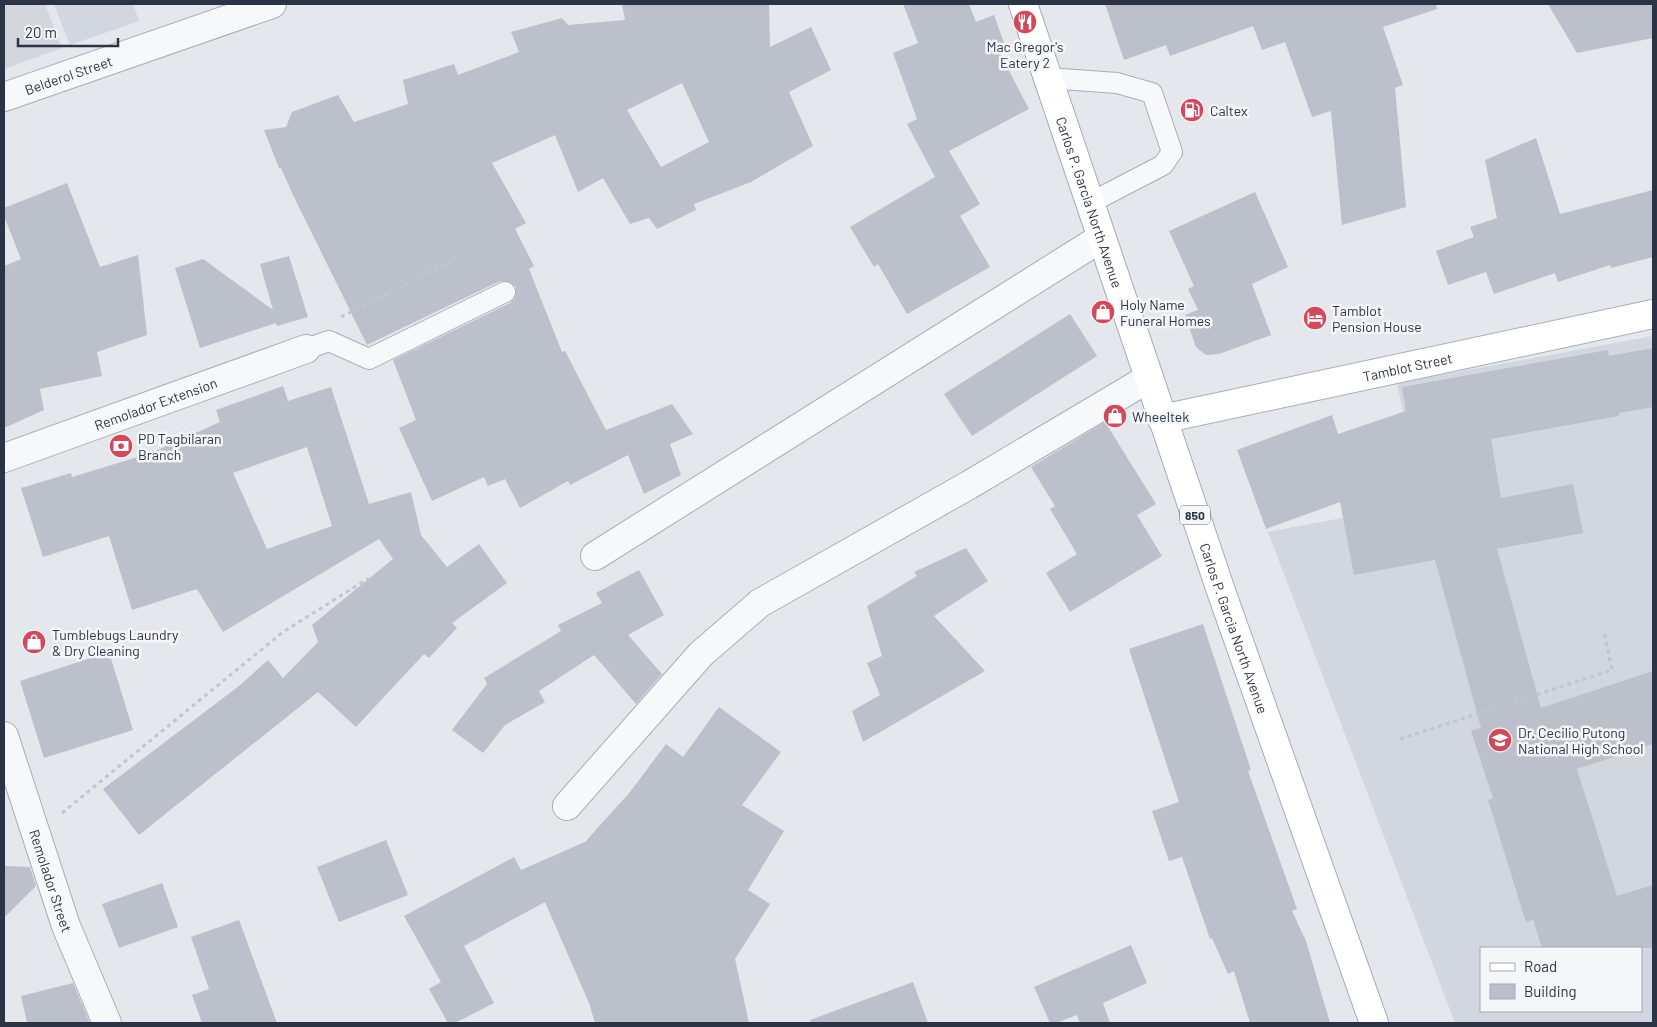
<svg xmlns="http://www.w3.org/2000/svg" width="1657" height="1027" viewBox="0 0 1657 1027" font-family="Barlow,sans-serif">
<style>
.built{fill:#d2d6de;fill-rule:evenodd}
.building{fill:#bbc0ca;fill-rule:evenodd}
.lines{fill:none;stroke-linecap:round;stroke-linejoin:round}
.service-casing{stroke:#a9aeb7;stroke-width:22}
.minor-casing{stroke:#a9aeb7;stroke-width:30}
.tertiary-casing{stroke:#a9aeb7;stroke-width:30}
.secondary-casing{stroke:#a9aeb7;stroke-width:30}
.primary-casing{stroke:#a3abb8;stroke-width:30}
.path{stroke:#c2c5cb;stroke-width:3;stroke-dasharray:4 4;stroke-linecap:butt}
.service{stroke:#f7f8fa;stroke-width:20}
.minor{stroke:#f7f8fa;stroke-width:28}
.tertiary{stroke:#f7f8fa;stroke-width:28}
.secondary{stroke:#fff;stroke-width:28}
.primary{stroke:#fff;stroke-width:28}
.labels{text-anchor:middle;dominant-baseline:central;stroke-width:5;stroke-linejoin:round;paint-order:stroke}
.shield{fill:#f4f6f9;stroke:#676e7b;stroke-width:1}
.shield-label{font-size:12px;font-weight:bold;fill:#2b3445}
.poi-label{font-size:14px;fill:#2b3445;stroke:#f4f6f9;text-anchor:start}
.street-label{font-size:14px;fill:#2b3445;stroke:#f4f6f9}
</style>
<rect width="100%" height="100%" fill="#e4e7ec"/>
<g class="built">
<polygon points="4,4 45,4 62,48 4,69"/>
<polygon points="54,4 133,4 139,21 70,45"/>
<path d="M1653 336V1023H1455L1268 532 1422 503 1397 383ZM1481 948H1641V1011H1481Z"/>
</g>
<g class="building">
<path d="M622 4H769L770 47 811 27 831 70 789 92 813 146 751 182 694 204 696 210 657 229 649 218 630 224 603 178 578 192 555 135 492 163 526 223 515 229 534 266 529 269 562 352 565 351 606 430 672 404 693 434 670 444 681 475 644 494 628 455 570 485 568 481 520 508 505 479 488 486 484 477 432 501 399 428 416 420 393 360 510 303 515 298 516 287 511 282 500 281 367 345 293 195 281 168H279L264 130 286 127 292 112 338 95 354 122 408 104 403 80 454 64 458 75 519 52 511 32 562 18 568 25 625 20ZM682 83 709 142 661 167 627 110Z"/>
<polygon points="903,4 969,4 976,22 994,15 1004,43 996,46 1029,109 949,151 980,204 960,216 990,267 907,314 878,264 874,267 850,227 935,177 907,124 917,119 893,53 918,43"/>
<polygon points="1105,4 1436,4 1437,9 1383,27 1403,85 1395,88 1406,207 1342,225 1331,111 1312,117 1285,42 1262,50 1253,26 1170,56 1166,45 1124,60"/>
<polygon points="1548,4 1653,4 1653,38 1577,53"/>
<polygon points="1536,138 1560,214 1653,190 1653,257 1611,268 1610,265 1558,282 1555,273 1494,294 1486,272 1448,285 1436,251 1474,237 1470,227 1497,218 1485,160"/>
<polygon points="67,183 100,267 138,255 147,335 97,352 102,376 40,389 44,410 4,428 4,266 21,259 4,216 4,208"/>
<polygon points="1255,192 1288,267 1252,284 1271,335 1219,354 1206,355 1196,347 1185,315 1198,310 1188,289 1194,286 1169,231"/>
<polygon points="289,256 308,317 277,326 276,323 200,348 175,268 203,259 273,310 260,264"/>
<polygon points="1070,314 1097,356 972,436 944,394"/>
<polygon points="1653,348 1653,407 1619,413 1619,416 1491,439 1501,498 1573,484 1583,533 1497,549 1541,708 1653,671 1653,744 1577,769 1617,896 1653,885 1653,948 1542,948 1533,920 1526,922 1488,800 1493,798 1471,731 1481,728 1435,560 1354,575 1340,502 1266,529 1237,450 1332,415 1338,434 1406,411 1402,387 1608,350 1609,356"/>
<path d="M283 386 288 401 331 387 369 504 411 492 421 535 447 567 479 544 507 583 452 623 457 628 429 658 424 654 356 727 318 692 139 835 103 789 239 686 268 660 283 678 318 642 312 625 393 559 379 539 223 632 197 589 132 610 109 536 43 557 21 488 71 473 72 477 151 453 220 422 216 410ZM307 447 332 526 267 549 233 473Z"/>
<polygon points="1105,422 1156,504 1137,515 1162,556 1070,612 1046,573 1077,554 1050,509 1055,506 1031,467"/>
<polygon points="966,548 988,581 934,616 985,671 863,742 852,711 880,695 867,663 882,656 867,606 917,576 914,572"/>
<polygon points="639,570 664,615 628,635 662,674 636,704 594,655 539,691 545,702 505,725 483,753 452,730 487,684 484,678 561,631 558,625 602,603 596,593"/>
<polygon points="1203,624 1251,770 1248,771 1297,909 1292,911 1306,941 1330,1023 1250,1023 1234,971 1228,974 1212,938 1210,939 1182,857 1169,861 1152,811 1179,802 1129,649"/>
<polygon points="109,652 133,730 44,758 20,681"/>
<polygon points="719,707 781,752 742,805 784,831 748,890 770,904 735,959 749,1023 595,1023 589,1003 545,902 464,946 494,1003 455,1023 448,1023 429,989 441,982 404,916 514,857 521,870 585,842 630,792 666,744 683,757"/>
<polygon points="386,840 408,895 339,922 317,867"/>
<polygon points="4,866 30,867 36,886 4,918"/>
<polygon points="162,883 178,927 119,948 102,904"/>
<polygon points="239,920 277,1023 202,1023 192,995 209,989 191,937"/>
<polygon points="1131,945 1147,983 1103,1003 1110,1023 1080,1023 1077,1015 1056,1023 1050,1023 1034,987"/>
<polygon points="913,982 928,1023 811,1023 810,1020"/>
<polygon points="73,983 90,1023 27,1023 21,996"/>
</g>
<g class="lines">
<g class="service-casing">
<g id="service">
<polyline points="1048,78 1117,83 1152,93 1172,152 1163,165 1090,203"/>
<polyline points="306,349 329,341 369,359 505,292"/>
</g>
</g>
<g class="minor-casing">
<g id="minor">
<path id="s1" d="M4 458 306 349"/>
<polyline points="595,556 1101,238"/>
<polyline points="567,806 701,654 760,603 969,485 1149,378"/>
</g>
</g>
<g class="tertiary-casing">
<g id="tertiary">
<path id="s2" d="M4 97 272 4"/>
<path id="s3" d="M4 736 66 926 107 1023"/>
</g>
</g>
<g class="secondary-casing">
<g id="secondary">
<path id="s4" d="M1162 419 1653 314"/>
</g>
</g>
<g class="primary-casing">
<g id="primary">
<path id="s5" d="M1023 4 1221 591 1374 1023"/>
</g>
</g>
<g class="path">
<polyline points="341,317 470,252"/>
<polyline points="1400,739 1612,670 1604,632"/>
<polyline points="62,813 283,632 369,578"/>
</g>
<use href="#service" class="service"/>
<use href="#minor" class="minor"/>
<use href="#tertiary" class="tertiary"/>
<use href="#secondary" class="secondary"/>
<use href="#primary" class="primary"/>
</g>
<defs>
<g id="restaurant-disc" transform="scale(1.25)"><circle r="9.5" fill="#d1495b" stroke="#f4f6f9"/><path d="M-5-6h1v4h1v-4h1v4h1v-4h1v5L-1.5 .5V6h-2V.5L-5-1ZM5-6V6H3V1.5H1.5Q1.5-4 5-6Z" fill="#fff"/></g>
<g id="fuel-disc" transform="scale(1.25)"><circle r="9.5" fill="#d1495b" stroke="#f4f6f9"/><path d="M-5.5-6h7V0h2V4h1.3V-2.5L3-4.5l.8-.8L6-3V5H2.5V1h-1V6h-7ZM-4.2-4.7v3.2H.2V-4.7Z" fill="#fff"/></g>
<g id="shop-disc" transform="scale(1.25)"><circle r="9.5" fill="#d1495b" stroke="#f4f6f9"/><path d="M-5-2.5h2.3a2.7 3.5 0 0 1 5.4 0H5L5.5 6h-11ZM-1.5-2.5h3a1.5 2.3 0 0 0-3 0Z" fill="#fff"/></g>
<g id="hotel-disc" transform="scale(1.25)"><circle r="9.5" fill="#d1495b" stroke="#f4f6f9"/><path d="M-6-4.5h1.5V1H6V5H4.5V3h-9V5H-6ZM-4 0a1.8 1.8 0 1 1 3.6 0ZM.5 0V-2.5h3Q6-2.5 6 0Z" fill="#fff"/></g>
<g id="bank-disc" transform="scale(1.25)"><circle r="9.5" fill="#d1495b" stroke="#f4f6f9"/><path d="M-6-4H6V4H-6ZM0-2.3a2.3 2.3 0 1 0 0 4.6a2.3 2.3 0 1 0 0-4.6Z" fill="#fff"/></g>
<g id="school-disc" transform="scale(1.25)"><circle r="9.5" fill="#d1495b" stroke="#f4f6f9"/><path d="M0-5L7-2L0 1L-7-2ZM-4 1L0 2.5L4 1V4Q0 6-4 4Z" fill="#fff"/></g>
</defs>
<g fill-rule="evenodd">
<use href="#restaurant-disc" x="1025" y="22"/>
<use href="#fuel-disc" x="1192" y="110"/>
<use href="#shop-disc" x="1103" y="312"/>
<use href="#hotel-disc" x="1315" y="318"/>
<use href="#shop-disc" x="1115" y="416"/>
<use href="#bank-disc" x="121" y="446"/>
<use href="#shop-disc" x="34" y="642"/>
<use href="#school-disc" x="1500" y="740"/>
</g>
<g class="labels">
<rect class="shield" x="1180" y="505.5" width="30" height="19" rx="4"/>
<g class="shield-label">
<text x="1195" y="515">850</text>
</g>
<g class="poi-label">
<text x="1025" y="46" text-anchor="middle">Mac Gregor's<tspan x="1025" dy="16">Eatery 2</tspan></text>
<text x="1210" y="110">Caltex</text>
<text x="1120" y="304">Holy Name<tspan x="1120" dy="16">Funeral Homes</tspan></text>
<text x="1332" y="310">Tamblot<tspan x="1332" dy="16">Pension House</tspan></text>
<text x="1132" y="416">Wheeltek</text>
<text x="138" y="438">PD Tagbilaran<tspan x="138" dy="16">Branch</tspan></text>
<text x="52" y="634">Tumblebugs Laundry<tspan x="52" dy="16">&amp; Dry Cleaning</tspan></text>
<text x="1518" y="732">Dr. Cecilio Putong<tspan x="1518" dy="16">National High School</tspan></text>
</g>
<g class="street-label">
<text stroke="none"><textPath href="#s2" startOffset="68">Belderol Street</textPath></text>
<text stroke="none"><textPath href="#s5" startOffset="209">Carlos P. Garcia North Avenue</textPath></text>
<text stroke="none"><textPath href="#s4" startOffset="251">Tamblot Street</textPath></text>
<text stroke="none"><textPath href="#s1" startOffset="161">Remolador Extension</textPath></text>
<text stroke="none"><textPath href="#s5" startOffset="659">Carlos P. Garcia North Avenue</textPath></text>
<text stroke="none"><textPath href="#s3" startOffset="152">Remolador Street</textPath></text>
</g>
</g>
<rect width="1657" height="1027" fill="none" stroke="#2b3445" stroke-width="10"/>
<rect x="1480" y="947" width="162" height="65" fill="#f4f6f9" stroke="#a4a8b1"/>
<rect x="1490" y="963" width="25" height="8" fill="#ffffff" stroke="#a4a8b1"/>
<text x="1524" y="972" font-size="15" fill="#2b3445">Road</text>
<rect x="1490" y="984" width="25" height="15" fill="#bbc0ca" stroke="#a4a8b1"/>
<text x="1524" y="997" font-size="15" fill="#2b3445">Building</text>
<path d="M18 38v8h100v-8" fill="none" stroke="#2b3445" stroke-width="2.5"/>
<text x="25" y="38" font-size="15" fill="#2b3445" stroke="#f4f6f9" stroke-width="4" paint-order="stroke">20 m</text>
</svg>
